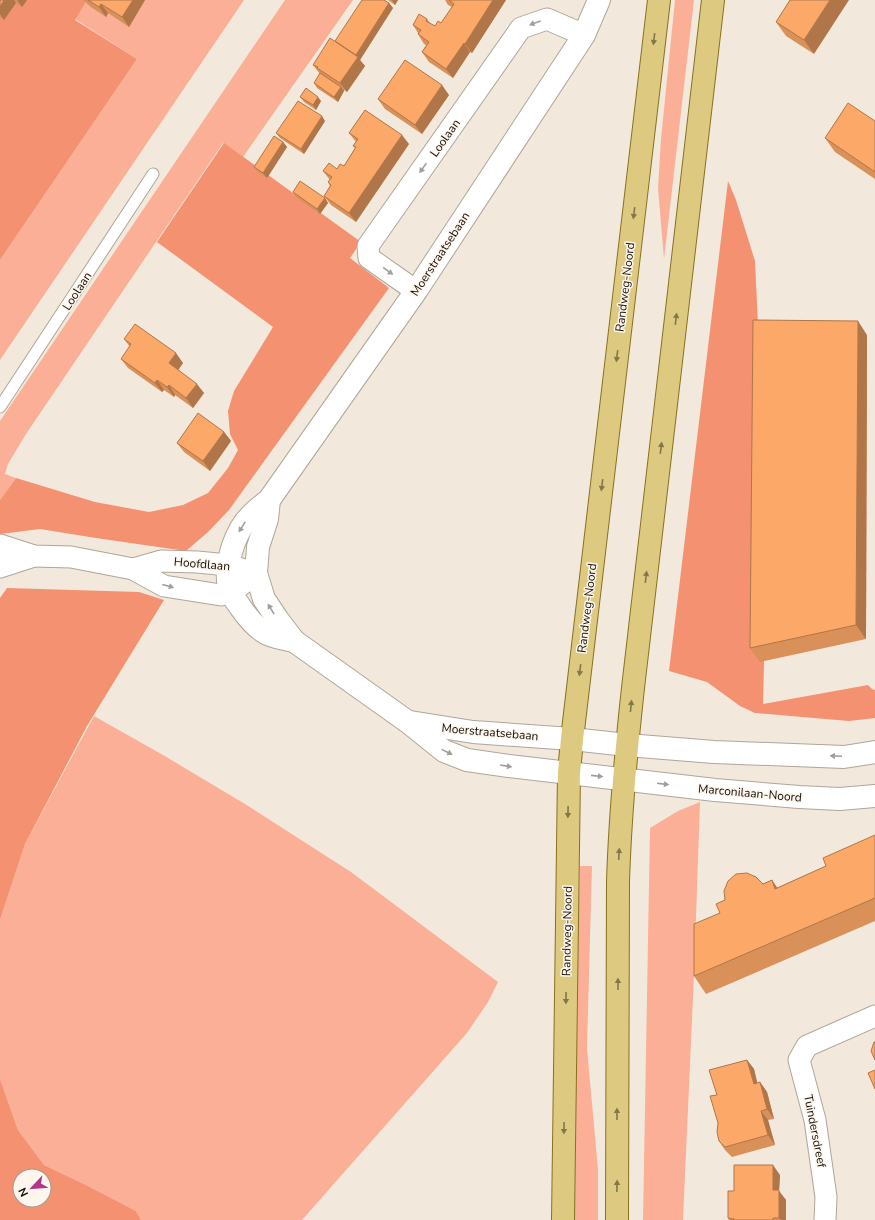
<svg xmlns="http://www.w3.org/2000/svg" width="875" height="1220" viewBox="0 0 875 1220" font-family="'Nunito Sans',sans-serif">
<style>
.green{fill:#fbaf97}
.forest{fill:#f39171;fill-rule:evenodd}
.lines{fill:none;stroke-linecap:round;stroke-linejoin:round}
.service-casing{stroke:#afa699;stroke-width:13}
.minor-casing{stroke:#afa699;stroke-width:23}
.tertiary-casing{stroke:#afa699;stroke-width:24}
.primary-casing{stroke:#877120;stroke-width:24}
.service{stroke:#fff;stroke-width:11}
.minor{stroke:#fff;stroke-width:21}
.tertiary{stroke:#fff;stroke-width:22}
.primary{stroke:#ddca80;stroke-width:22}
.wall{fill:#d99059}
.shaded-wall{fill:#b07649}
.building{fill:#fca868;stroke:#b07649}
.oneway{fill:#a19f9d}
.oneway2{fill:#82764b}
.labels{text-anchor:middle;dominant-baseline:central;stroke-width:3;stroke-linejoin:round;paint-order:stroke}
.street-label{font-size:12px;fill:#130f0b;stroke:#fef6ec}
</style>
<rect width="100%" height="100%" fill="#f2e9dc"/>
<g class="green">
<polygon points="87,0 244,0 0,360 0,260 137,59 75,19"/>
<polygon points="285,0 353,0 243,157 223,143 26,434 8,464 5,474 16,478 0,500 0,421"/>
<polygon points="675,0 694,0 664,259 658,188 661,139"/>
<polygon points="94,716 163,755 245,804 351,872 498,982 488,1002 467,1033 302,1220 141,1220 136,1211 84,1184 44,1165 18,1130 0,1079 0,920 25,844"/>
<polygon points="700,802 694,975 683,1220 643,1220 650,828 678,811"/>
<polygon points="580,866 592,866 587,1048 598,1170 598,1220 574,1220 576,989"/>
</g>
<g class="forest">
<polygon points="0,0 87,0 75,20 137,59 0,260"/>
<polygon points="224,143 361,242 350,258 389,288 229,510 208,532 186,551 96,538 40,529 0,534 0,500 16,478 95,502 149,512 183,505 208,493 228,468 238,450 230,434 228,411 234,391 273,327 157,242"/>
<polygon points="728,181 736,200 755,261 758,325 764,663 763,704 868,685 872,689 875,690 875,718 849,721 755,713 740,706 707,682 669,671"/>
<polygon points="7,588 139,592 164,600 87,726 25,844 0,920 0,598"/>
<path d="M0 1079 18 1130 44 1165 84 1184 136 1211 141 1220H0ZM20 1176H44V1200H20Z"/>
</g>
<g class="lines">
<g class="service-casing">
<polyline id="service" points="0,407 153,174"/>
</g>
<g class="minor-casing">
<g id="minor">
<polyline points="416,291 369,258 368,246 521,28 547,19 584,35"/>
<polyline points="0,545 34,556 71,557 133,569 164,586 221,595 231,593 256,573"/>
<polyline points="0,567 34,556"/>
<polyline points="133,569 161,561 197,562 228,565 245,570"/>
<polyline points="825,1220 826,1197 815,1120 799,1060 807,1046 875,1016"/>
</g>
</g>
<g class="tertiary-casing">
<g id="tertiary">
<polyline points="269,500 267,519 258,547 256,573 264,599 278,620 294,641 408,722 444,751 467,760 509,766 715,790 799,797 840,799 875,796"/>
<path d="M294 641C286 639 277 638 270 635 259 631 248 618 241 608 238 603 233 598 231 593 223 573 231 546 241 528 248 516 259 508 269 500L416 291 584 35 599 0"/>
<polyline points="410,722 473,732 572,739 627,745 714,752 844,757 875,752"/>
</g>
</g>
<g class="primary-casing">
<g id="primary">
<polyline points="563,1220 569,773 572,739 659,0"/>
<path d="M617 1220 618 882C620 817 626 752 633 688L713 0"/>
</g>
</g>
<use href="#service" class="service"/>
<use href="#minor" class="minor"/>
<use href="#tertiary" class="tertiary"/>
<use href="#primary" class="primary"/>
</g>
<g class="wall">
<polygon points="0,0 27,0 22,7 16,3 4,20 0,17"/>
<polygon points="83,0 145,0 129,27 108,13 106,17 91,7"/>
<polygon points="388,0 398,0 395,5"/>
<polygon points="445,0 506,0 472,53 470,52 453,78 429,62 422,52 426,45 424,44 418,34 418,33 413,25 427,19 430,23 435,26 441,23 452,7 448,5"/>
<polygon points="790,0 814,54 786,36 776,22"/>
<polygon points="389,3 393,8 360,60 365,66 347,92 344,90 344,91 338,102 317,88 314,83 320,74 313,65 335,41"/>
<polygon points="449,95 422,134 385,109 378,99"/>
<polygon points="300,97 321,101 316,110 304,102"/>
<polygon points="325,121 304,154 280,138 276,133"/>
<polygon points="875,121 875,179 835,152 825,138"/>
<polygon points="349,133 409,144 356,222 331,205 324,196 330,186 328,182 330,180 323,171 337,169 344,166 355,148 353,146 356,142"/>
<polygon points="283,142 287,147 267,178 258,172 254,167"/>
<polygon points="293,192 325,198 328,203 320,214 296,197"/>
<polygon points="867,335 866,639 760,662 750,648"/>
<polygon points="124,339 183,363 178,370 204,393 193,408 175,395 174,397 164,390 162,392 128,368 121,359 130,347"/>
<polygon points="224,432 231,441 210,471 184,452 177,443"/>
<polygon points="875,835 875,921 706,994 694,976 725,900 772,880 777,888 826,866"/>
<polygon points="747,1060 754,1069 757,1083 760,1082 767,1092 774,1119 768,1120 775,1145 732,1157 725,1150 719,1141 717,1095"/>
<polygon points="780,1175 779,1191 786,1200 786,1220 729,1220 728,1218 734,1191"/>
</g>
<g class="shaded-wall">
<polygon points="4,0 14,0 16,3 4,20 0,14 0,7"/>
<polygon points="17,0 27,0 22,7"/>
<polygon points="133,0 145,0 129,27 122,17"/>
<polygon points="392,0 398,0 395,5"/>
<polygon points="493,0 506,0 472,53 465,44"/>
<polygon points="830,0 849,0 814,54 804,40"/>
<polygon points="389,3 393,8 360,60 365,66 347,92 340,83 355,57"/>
<polygon points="101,4 108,13 106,17 99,7"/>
<polygon points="464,43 470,52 453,78 446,69"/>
<polygon points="442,85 449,95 422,134 415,125"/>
<polygon points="341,87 344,91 338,102 334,97"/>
<polygon points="318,97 321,101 316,110 313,105"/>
<polygon points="322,116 325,121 304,154 301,149"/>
<polygon points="402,135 409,144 356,222 349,213"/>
<polygon points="283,142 287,147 267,178 263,173"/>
<polygon points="325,198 328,203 320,214 317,209"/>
<polygon points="858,321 867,335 866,639 856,625"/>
<polygon points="176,353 183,363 176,373 169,363"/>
<polygon points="157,380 164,390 162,392 155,383"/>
<polygon points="197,384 204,393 193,408 186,398"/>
<polygon points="169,385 175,395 174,397 167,387"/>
<polygon points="224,432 231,441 210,471 203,461"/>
<polygon points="772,880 784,898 775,889"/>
<polygon points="747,1060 754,1069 760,1094 754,1084"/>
<polygon points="760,1082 767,1092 774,1119 767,1109"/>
<polygon points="761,1111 768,1120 775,1145 768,1135"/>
<polygon points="773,1165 780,1175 779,1191 786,1200 786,1220 781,1220 779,1218 773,1190"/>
</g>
<g class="building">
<polygon points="0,0 4,0 0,7"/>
<polygon points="88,0 133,0 122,17 101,4 99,7"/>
<polygon points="362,0 384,0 389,3 356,55 335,41"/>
<polygon points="449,0 493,0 465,44 464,43 446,69 422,52 429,42 418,34 421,30 413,25 419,14 427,19 426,21 435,26 438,21 441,23 454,4"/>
<polygon points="790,0 830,0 804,40 776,22"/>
<polygon points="330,38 358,57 340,83 317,68 318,67 313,65"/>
<polygon points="405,60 442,85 415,125 378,99"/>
<polygon points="320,73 341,87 334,97 314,83"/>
<polygon points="306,88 318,97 313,105 300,97"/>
<polygon points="298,101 322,116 301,149 276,133"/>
<polygon points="848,103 875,121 875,172 825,138"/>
<polygon points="365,110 402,135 349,213 324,196 331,185 328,182 332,177 323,171 329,163 337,169 340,164 344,166 356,147 353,146 358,139 349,133"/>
<polygon points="274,136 283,142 263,173 254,167"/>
<polygon points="300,181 325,198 317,209 293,192"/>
<polygon points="753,320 858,321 856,625 750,648"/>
<polygon points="135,324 176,353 169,363 197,384 186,398 169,385 167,387 157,380 155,383 121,359 131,344 124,339"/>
<polygon points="198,413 224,432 203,461 177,443"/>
<polygon points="875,835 875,898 694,976 694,924 720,913 716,904 725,900 724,891 728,881 736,874 747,873 756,877 763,884 772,880 775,889 826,866 823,858"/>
<polygon points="874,1042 875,1042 875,1060 871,1051"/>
<polygon points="747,1060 754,1084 760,1082 767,1109 761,1111 768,1135 725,1147 719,1141 717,1132 718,1123 710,1096 717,1095 709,1070"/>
<polygon points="875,1070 875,1089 868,1073"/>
<polygon points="734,1165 773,1165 773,1190 779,1190 779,1218 773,1218 773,1220 734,1220 734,1219 728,1218 728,1191 734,1191"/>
</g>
<defs><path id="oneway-solid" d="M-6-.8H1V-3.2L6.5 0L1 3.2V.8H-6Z"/></defs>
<g class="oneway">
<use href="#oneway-solid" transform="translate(535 23) rotate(160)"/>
<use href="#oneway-solid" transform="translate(423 168) rotate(125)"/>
<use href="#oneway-solid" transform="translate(388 271) rotate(36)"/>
<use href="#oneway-solid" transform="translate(242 527) rotate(122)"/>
<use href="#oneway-solid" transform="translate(168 586) rotate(15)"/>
<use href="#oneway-solid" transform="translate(271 609) rotate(-122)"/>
<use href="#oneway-solid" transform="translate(447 752) rotate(26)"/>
<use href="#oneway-solid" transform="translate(836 756) rotate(-178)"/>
<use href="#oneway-solid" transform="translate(506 766) rotate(9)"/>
<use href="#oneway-solid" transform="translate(597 776) rotate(6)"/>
<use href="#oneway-solid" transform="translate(663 784) rotate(7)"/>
</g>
<g class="oneway2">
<use href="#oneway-solid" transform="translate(654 39) rotate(97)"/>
<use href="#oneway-solid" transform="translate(634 213) rotate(97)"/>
<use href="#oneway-solid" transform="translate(676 319) rotate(-83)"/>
<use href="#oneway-solid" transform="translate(617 356) rotate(97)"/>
<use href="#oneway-solid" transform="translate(661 448) rotate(-83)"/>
<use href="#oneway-solid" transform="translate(602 485) rotate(97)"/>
<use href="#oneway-solid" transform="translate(646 577) rotate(-83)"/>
<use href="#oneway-solid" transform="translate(580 670) rotate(97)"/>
<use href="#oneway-solid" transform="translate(631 706) rotate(-84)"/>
<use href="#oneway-solid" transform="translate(568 812) rotate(91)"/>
<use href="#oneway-solid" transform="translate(619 854) rotate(-87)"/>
<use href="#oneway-solid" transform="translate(618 984) rotate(-90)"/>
<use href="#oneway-solid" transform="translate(566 998) rotate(91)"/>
<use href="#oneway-solid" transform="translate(617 1114) rotate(-90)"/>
<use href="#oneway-solid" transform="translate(564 1128) rotate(91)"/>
<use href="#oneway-solid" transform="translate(617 1186) rotate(-89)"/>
</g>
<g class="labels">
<g class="street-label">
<text transform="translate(445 138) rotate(-55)">Loolaan</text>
<text transform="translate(440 254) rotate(-57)">Moerstraatsebaan</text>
<text transform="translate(625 287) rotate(-83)">Randweg-Noord</text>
<text transform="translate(77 291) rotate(-57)">Loolaan</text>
<text transform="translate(202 564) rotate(5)">Hoofdlaan</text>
<text transform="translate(587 608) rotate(-83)">Randweg-Noord</text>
<text transform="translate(490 732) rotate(5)">Moerstraatsebaan</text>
<text transform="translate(750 793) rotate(5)">Marconilaan-Noord</text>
<text transform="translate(567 931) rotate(-89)">Randweg-Noord</text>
<text transform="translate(815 1131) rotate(79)">Tuindersdreef</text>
</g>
</g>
<g transform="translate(32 1188) rotate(244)"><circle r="19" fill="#fef6ec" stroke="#a09a92"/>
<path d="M0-3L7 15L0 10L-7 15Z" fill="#b13588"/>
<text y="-6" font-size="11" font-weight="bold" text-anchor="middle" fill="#130f0b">N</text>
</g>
</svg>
